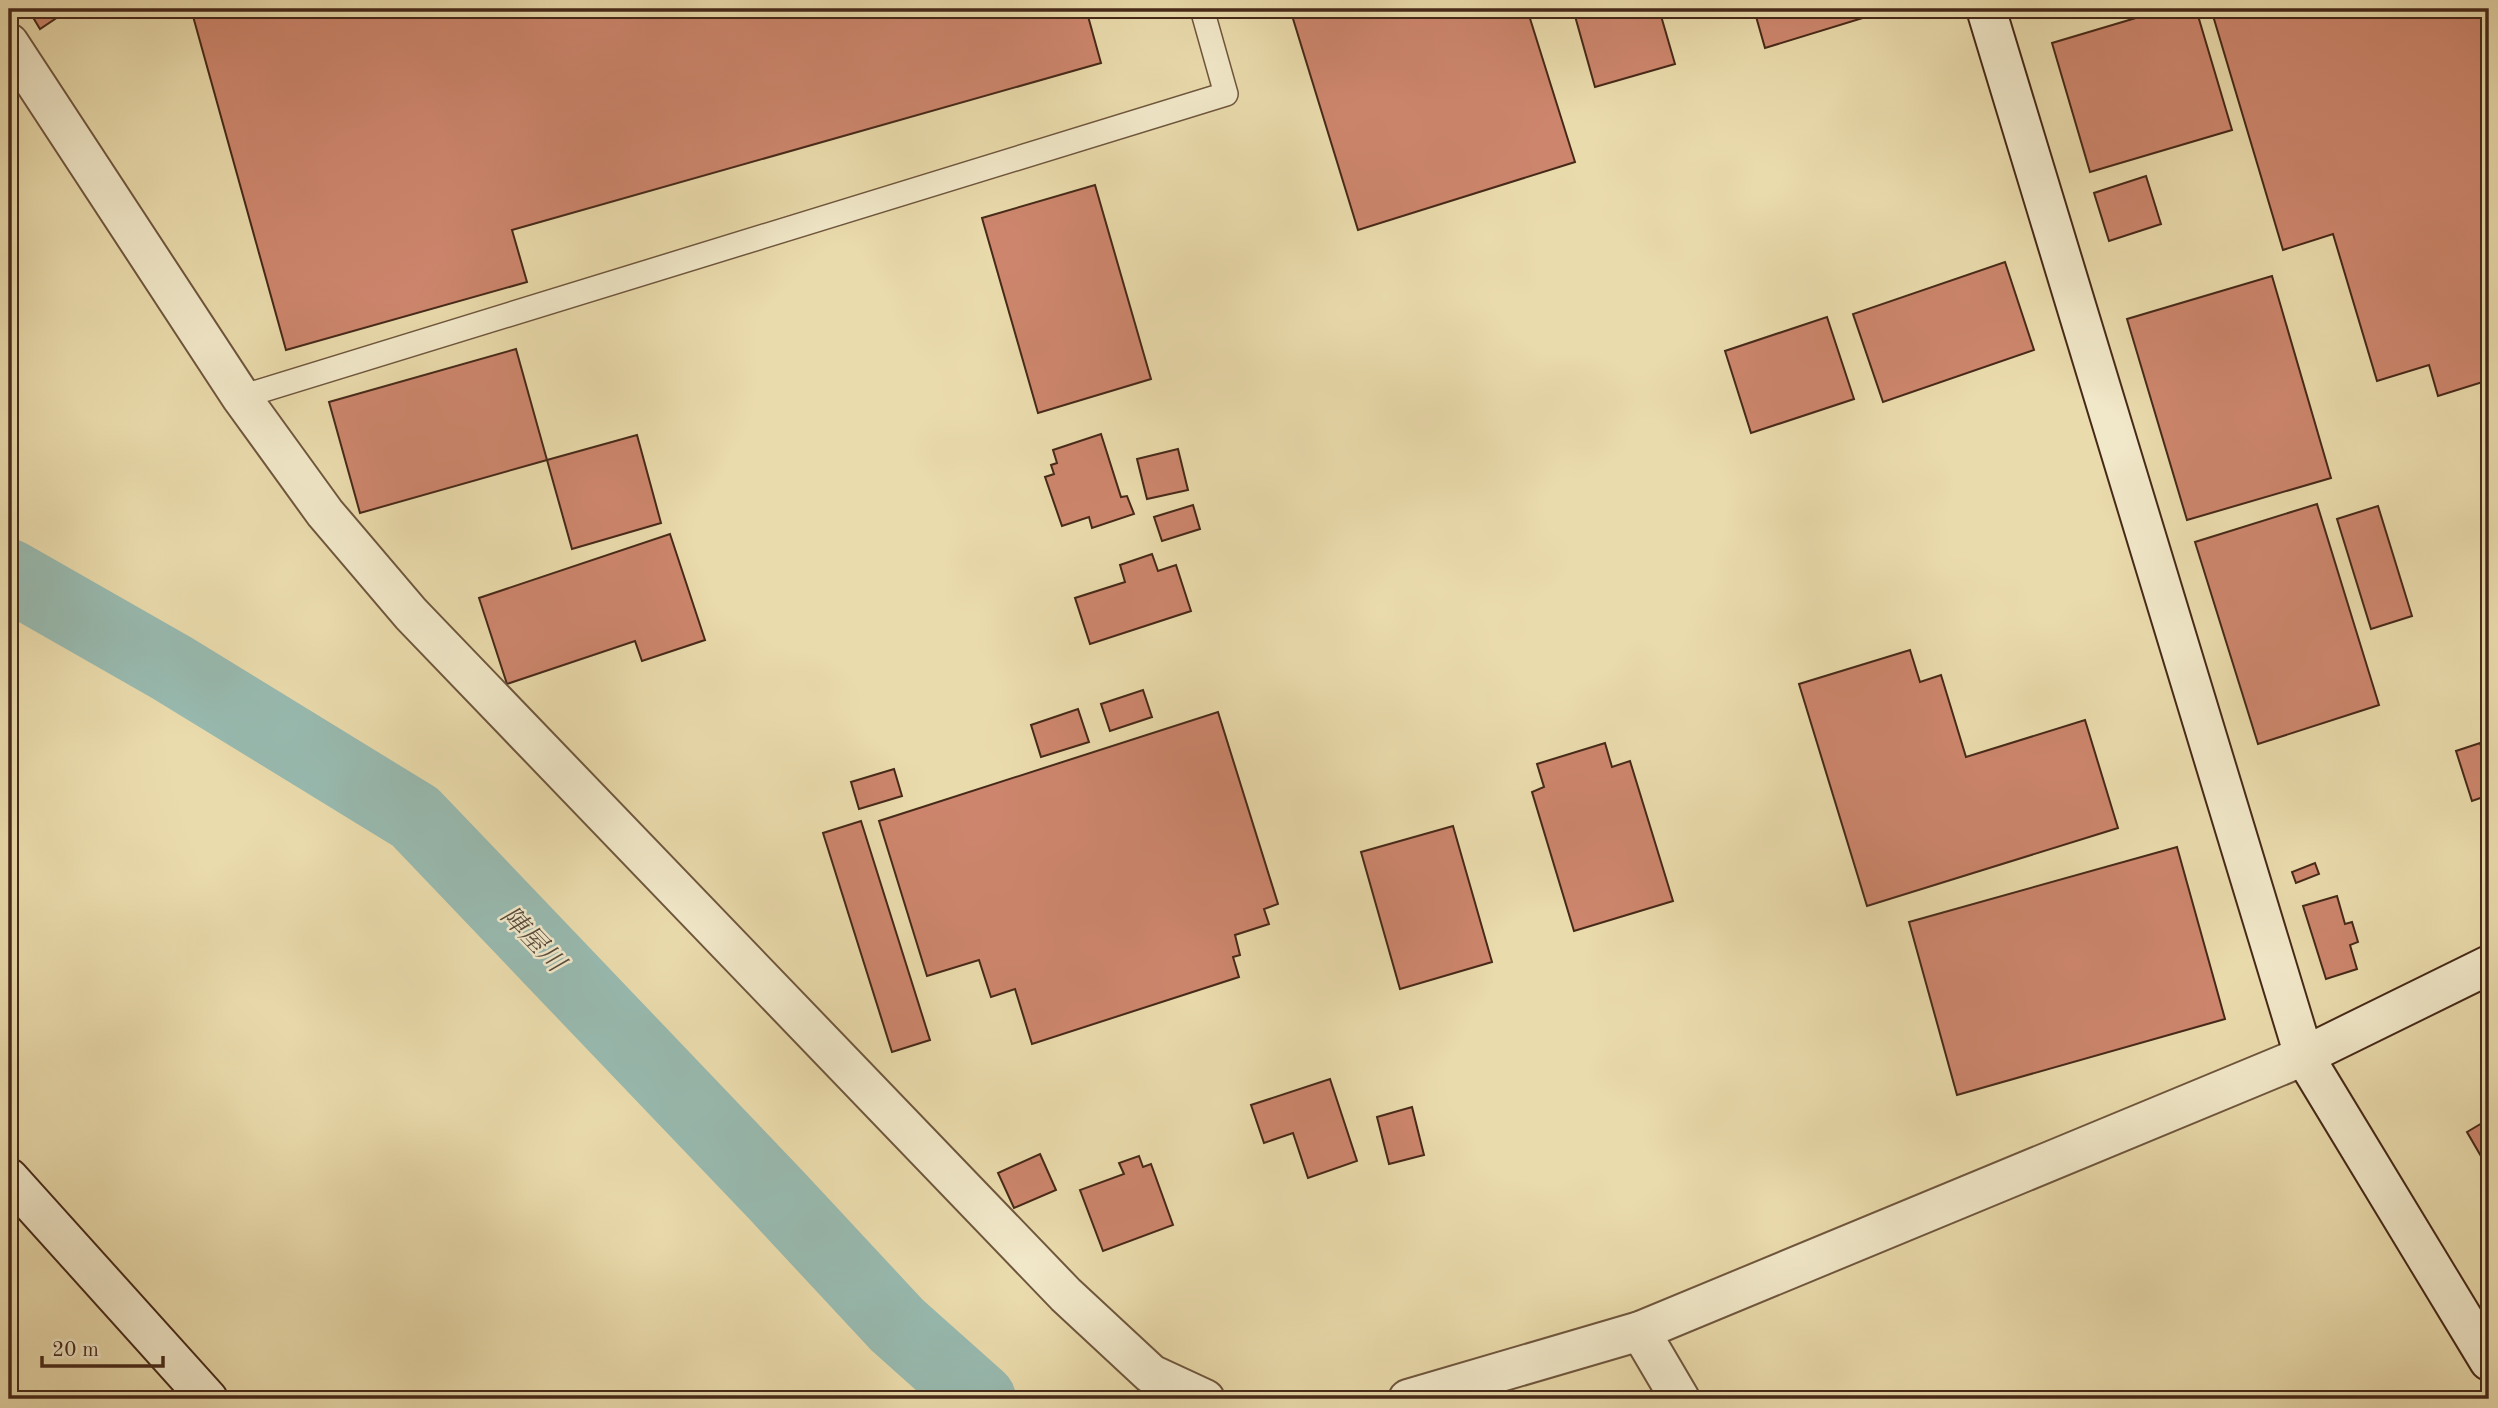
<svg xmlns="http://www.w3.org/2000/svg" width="2498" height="1408" viewBox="0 0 2498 1408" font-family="'Old Standard TT','Noto Serif JP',serif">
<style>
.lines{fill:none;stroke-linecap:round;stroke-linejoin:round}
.river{stroke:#98bab0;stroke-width:72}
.building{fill:#cd866d;stroke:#462918;stroke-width:2}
.lane-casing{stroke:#6f563d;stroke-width:26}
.street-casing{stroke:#6f563d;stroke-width:42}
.secondary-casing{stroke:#462918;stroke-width:42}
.lane{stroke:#f1e8c9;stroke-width:23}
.street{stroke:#f1e8c9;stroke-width:38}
.secondary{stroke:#f1e8c9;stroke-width:38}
.labels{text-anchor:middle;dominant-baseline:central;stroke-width:5;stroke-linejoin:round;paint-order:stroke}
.water-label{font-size:26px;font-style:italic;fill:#5a4d3e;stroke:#f1e8c9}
</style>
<rect width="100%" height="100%" fill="#eadbac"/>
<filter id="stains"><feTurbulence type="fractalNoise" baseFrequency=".00286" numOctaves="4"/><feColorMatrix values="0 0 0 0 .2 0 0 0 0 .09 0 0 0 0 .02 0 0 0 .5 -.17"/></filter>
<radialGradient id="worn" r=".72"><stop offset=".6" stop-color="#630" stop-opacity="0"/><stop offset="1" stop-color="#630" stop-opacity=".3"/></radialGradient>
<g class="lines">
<polyline class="river" points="9,575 172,668 415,817 777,1196 897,1325 980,1399"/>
</g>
<g class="building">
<polygon points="28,9 57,9 61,15 40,29"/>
<polygon points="191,9 1086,9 1101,63 512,230 527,282 286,350"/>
<polygon points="1290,9 1527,9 1575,162 1358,230"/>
<polygon points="1573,9 1659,9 1675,64 1595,87"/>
<polygon points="1770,9 1892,9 1765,48 1755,13"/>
<polygon points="2166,9 2196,9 2232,130 2090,172 2052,43"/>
<polygon points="2211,9 2489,9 2489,380 2438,396 2429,365 2377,381 2333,234 2283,250"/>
<polygon points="2146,176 2161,224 2109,241 2094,193"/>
<polygon points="1095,185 1151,379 1038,413 982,218"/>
<polygon points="2005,262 2034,350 1883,402 1853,314"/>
<polygon points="2272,276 2331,478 2187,520 2127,319"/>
<polygon points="1827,317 1854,399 1751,433 1725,351"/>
<polygon points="516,349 547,460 360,513 329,402"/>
<polygon points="1101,434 1121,497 1127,496 1134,514 1092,528 1089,517 1062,526 1045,477 1054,474 1051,465 1057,463 1053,450"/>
<polygon points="637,435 661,523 572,549 547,460"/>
<polygon points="1178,449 1188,490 1147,499 1137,459"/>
<polygon points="2317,504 2379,705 2258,744 2195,542"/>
<polygon points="1193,505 1200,529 1162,541 1154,517"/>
<polygon points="2378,506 2412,616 2371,629 2337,519"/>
<polygon points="670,534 705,640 642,661 635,641 507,684 479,598"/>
<polygon points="1152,554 1158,571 1176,565 1191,611 1090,644 1075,598 1125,582 1120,565"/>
<polygon points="1910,650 1920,682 1941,675 1966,757 2085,720 2118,828 1867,906 1799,684"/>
<polygon points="1143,690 1152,717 1110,731 1101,704"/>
<polygon points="1078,709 1089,742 1041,757 1031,725"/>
<polygon points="1218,712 1278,904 1264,909 1269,924 1235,935 1240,955 1233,957 1239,977 1032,1044 1015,989 991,997 979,960 927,976 879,821"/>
<polygon points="1605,743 1612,767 1630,761 1673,901 1574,931 1532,792 1544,787 1537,764"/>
<polygon points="2480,743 2489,771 2489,795 2472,801 2456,751"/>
<polygon points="894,769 902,796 859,809 851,782"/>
<polygon points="861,821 930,1040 892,1052 823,833"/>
<polygon points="1453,826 1492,962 1400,989 1361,852"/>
<polygon points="2177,847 2225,1019 1957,1095 1909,922"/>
<polygon points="2315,863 2319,874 2296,883 2292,872"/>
<polygon points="2337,896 2345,924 2352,922 2358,942 2350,945 2357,969 2326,979 2303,906"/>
<polygon points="1330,1079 1357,1161 1308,1178 1293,1133 1264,1143 1251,1105"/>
<polygon points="1412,1107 1424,1155 1389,1164 1377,1117"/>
<polygon points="2489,1119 2489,1170 2467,1132"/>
<polygon points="1040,1154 1056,1190 1014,1208 998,1173"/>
<polygon points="1139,1156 1143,1167 1151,1164 1173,1225 1103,1251 1080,1190 1124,1174 1119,1163"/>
</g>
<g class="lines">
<g class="lane-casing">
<polyline id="lane" points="241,397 1226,94 1202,9"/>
</g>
<g class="street-casing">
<g id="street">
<polyline points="9,43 241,397 325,513 411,614 1066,1295 1151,1374 1205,1399"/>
<polyline points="1640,1331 1680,1399"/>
<polyline points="1408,1399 1640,1331 2304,1056"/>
</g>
</g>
<g class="secondary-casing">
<g id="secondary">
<polyline points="1986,9 2304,1056 2489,1361"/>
<polyline points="2304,1056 2489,965"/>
<polyline points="9,1178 208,1399"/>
</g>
</g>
<use href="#lane" class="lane"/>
<use href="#street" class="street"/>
<use href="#secondary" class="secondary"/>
</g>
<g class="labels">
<g class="water-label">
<text transform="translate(532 940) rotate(46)">陣屋川</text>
</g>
</g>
<rect width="2498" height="1408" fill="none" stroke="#eadbac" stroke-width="35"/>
<rect x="10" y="10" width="2477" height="1387" fill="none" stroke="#462918" stroke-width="3.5"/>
<rect x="18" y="18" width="2463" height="1373" fill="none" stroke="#462918" stroke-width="2"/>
<path d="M42 1356v10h121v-10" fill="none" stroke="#462918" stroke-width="3.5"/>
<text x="52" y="1356" font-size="21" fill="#462918" stroke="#f1e8c9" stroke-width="5" paint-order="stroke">20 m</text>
<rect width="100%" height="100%" filter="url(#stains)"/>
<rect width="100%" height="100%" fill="url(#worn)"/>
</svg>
